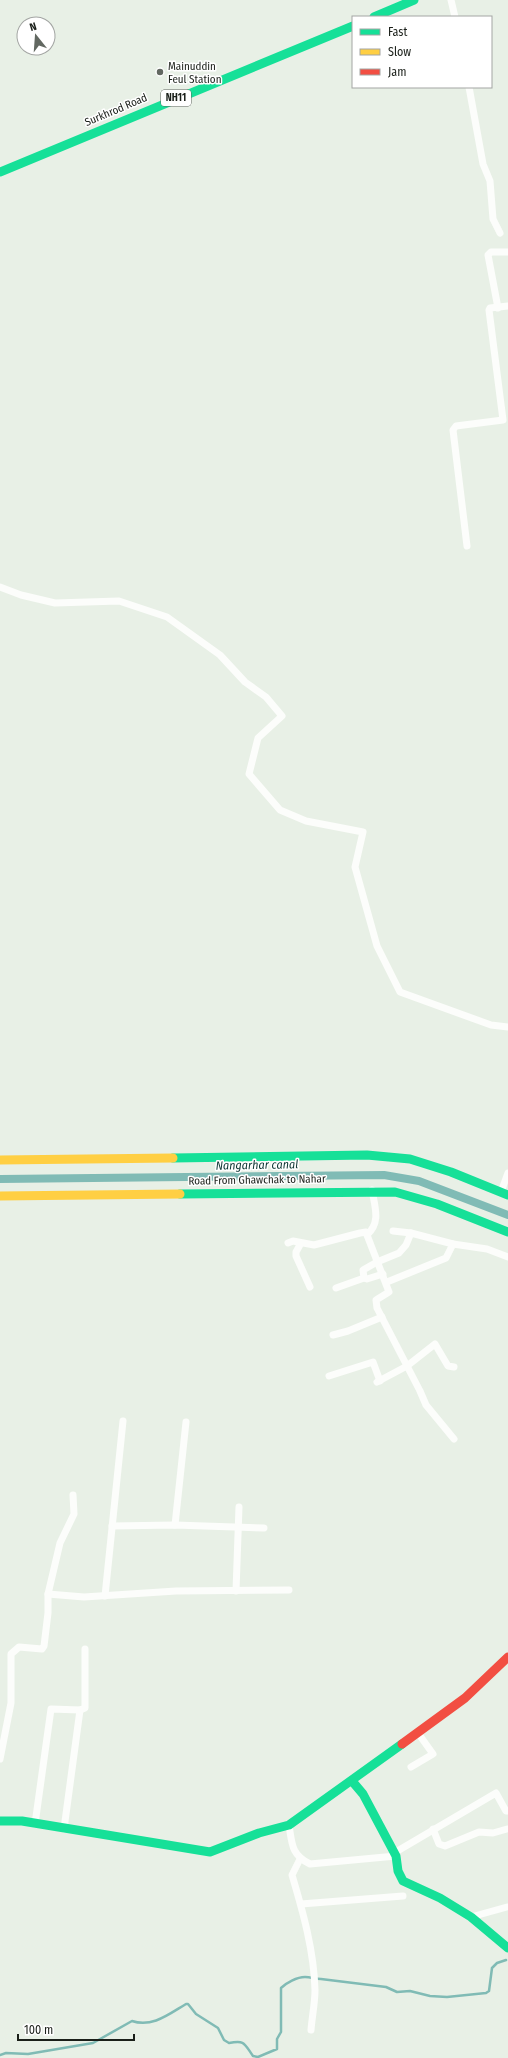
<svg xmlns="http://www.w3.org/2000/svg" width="508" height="2058" viewBox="0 0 508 2058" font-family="'Fira Sans Condensed',sans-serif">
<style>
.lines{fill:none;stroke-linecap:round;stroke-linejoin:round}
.stream{stroke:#80bbb5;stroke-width:2.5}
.canal{stroke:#80bbb5;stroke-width:8}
.street{stroke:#fcfdfb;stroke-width:7}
.fast{stroke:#16e098;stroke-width:9}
.slow{stroke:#ffcf43;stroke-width:9}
.jam{stroke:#f24e42;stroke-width:9}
.poi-dot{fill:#626861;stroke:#fff;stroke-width:1.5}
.labels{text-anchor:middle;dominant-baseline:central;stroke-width:3;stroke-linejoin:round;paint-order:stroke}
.shield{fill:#fff;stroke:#5f625e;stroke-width:1}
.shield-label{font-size:10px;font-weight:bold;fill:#1a1f19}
.poi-label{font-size:11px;fill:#1a1f19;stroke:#fff;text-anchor:start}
.street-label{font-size:11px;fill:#1a1f19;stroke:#fff}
.water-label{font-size:12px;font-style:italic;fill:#0c3432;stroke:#fff}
</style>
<rect width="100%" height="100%" fill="#e8f0e6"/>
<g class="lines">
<path class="stream" d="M0 2055 6 2053 28 2054 93 2043 132 2021C152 2028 169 2014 186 2004H188L196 2014 218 2028 224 2040 229 2043C245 2040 244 2043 253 2056L258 2057 277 2049V2039L281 2032V1988C286 1983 297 1977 305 1977 311 1977 315 1979 321 1979L386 1987 397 1992 410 1991 430 1996 447 1997 486 1993 489 1991 492 1968 497 1963 506 1960"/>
<polyline class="canal" points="0,1179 384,1175 419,1181 508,1215"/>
<g class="street">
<polyline points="451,0 455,17"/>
<polyline points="469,87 483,164 490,181 493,219 500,233"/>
<polyline points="498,308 488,255 491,252 508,252"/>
<polyline points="467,546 453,430 456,426 503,420 489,310 490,308 508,306"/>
<polyline points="0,587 21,595 55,603 119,601 167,617 220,655 245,682 266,697 282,716 258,738 249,774 280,810 306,821 363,832 355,867 377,946 400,992 491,1025 508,1027"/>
<path d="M372 1190C375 1208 381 1222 367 1235L389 1292 376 1300 377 1308 420 1391 426 1405 454 1439"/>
<polyline points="501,1192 508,1173"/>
<polyline points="393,1231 411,1233 453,1244 487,1249 508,1257"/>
<polyline points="288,1243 293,1241 314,1245 360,1233 366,1232 367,1235"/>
<polyline points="301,1243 296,1252 296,1256 310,1287"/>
<polyline points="364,1278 367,1279 383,1274"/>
<polyline points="387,1282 446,1258 453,1244"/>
<polyline points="336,1288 364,1278 363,1270 377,1262 399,1253 406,1245 411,1233"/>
<polyline points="333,1335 348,1331 382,1317"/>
<polyline points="329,1376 373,1362 380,1381"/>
<polyline points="377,1382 407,1366 435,1344 448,1366 454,1367"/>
<polyline points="175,1525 186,1422"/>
<polyline points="112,1526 175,1525 264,1528"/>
<polyline points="236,1591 239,1507"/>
<polyline points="48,1594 84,1597 176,1591 289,1590"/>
<polyline points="105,1596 123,1421"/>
<polyline points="0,1759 11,1703 11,1654 19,1647 42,1649 44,1646 48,1613 48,1594 60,1543 74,1514 73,1495"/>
<polyline points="411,1767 433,1754 418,1733"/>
<polyline points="35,1824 51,1709 80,1710 85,1708 85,1649"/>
<path d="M289 1825C292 1843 291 1855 310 1864L396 1856"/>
<polyline points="64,1829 80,1710"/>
<polyline points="433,1829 439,1844 445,1846 479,1832 493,1833 507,1829"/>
<polyline points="394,1853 496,1793 506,1811 508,1811"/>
<path d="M300 1859 292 1875C303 1912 314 1951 315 1990 315 2003 312 2017 311 2030"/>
<polyline points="301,1904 403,1896"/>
<polyline points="471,1917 507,1907"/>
</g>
<g class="fast">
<polyline points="374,17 414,0"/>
<polyline points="0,172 353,26"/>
<polyline points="173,1158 367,1155 410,1159 451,1172 508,1195"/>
<polyline points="180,1194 395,1192 437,1204 508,1232"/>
<polyline points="352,1781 363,1794 396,1856 398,1871 403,1881 440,1898 471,1917 508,1948"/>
<polyline points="0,1821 22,1821 210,1852 259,1833 289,1825 402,1744"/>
</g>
<g class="slow">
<polyline points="0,1160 173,1158"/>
<polyline points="0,1196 180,1194"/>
</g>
<polyline class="jam" points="402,1744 465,1698 508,1657"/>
</g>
<circle class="poi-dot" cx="160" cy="72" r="4"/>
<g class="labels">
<rect class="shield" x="161" y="90" width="30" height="16" rx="3"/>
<g class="shield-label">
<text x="176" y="98">NH11</text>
</g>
<g class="poi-label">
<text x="168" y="66">Mainuddin<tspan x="168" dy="13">Feul Station</tspan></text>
</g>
<g class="street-label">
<text transform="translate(116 110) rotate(-23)">Surkhrod Road</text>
<text transform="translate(257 1180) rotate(-1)">Road From Ghawchak to Nahar</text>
</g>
<g class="water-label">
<text transform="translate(257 1165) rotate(-1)">Nangarhar canal</text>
</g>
</g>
<rect x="352" y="16" width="140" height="72" fill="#ffffff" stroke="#a3a5a3"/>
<rect x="360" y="29" width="20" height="6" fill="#16e098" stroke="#a3a5a3"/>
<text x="388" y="36" font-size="12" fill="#1a1f19">Fast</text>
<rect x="360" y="49" width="20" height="6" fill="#ffcf43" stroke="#a3a5a3"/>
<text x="388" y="56" font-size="12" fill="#1a1f19">Slow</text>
<rect x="360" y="69" width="20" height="6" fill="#f24e42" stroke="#a3a5a3"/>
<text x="388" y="76" font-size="12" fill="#1a1f19">Jam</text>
<g transform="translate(36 36) rotate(343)"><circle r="19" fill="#ffffff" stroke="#a3a5a3"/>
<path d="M0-3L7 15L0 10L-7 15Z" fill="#626861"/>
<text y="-6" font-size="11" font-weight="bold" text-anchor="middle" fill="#1a1f19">N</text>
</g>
<path d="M18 2034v6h116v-6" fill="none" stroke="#1a1f19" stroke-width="2"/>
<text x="24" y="2034" font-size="12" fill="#1a1f19" stroke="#ffffff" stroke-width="3" paint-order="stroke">100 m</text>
</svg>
